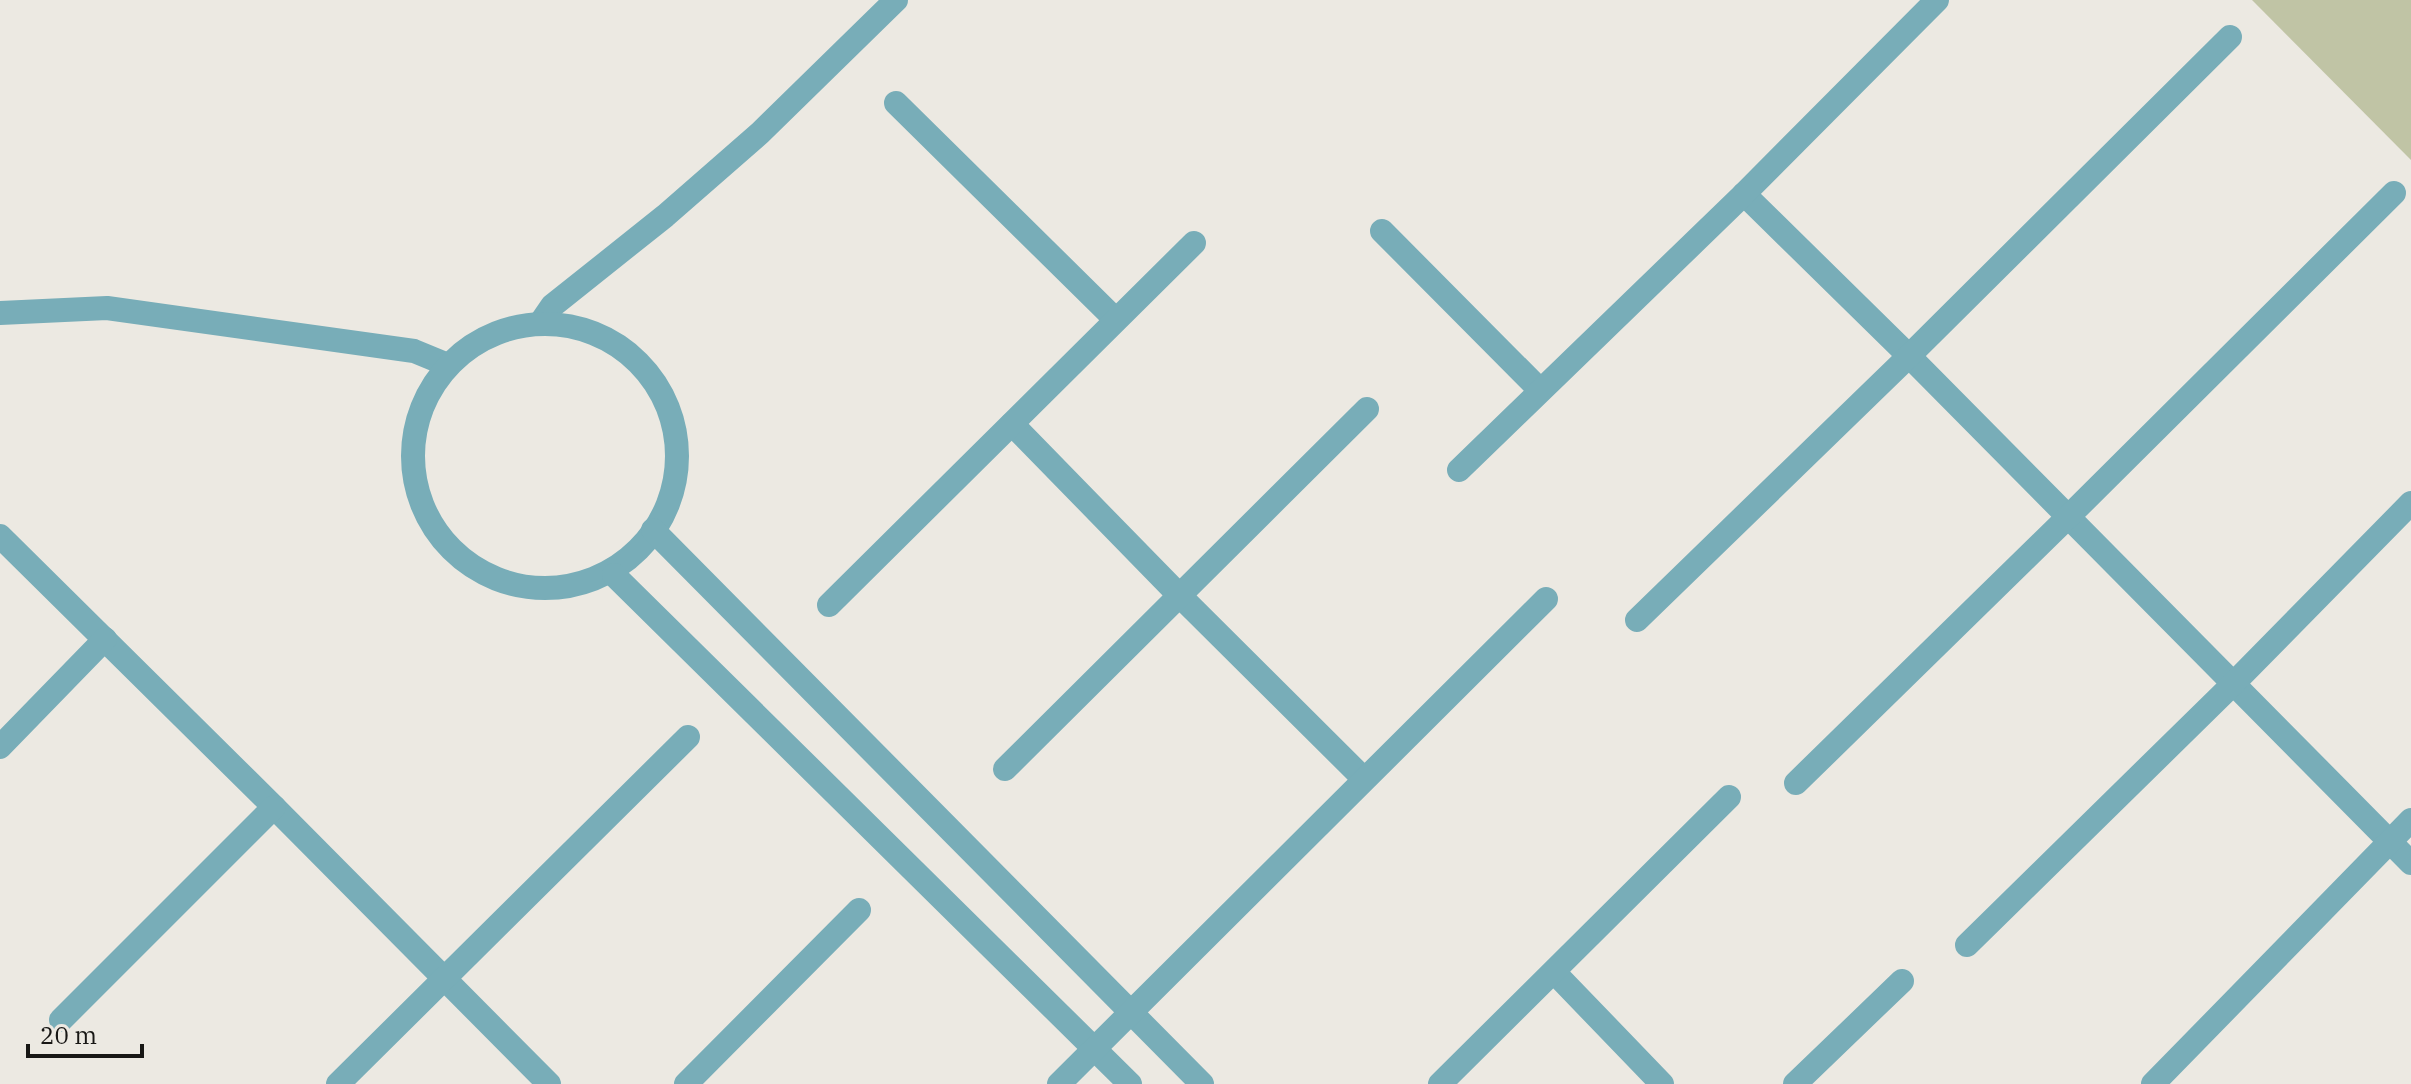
<svg xmlns="http://www.w3.org/2000/svg" width="2411" height="1084" viewBox="0 0 2411 1084" font-family="'IBM Plex Serif',serif">
<style>
.green{fill:#c0c4a5}
.lines{fill:none;stroke-linecap:round;stroke-linejoin:round}
.minor{stroke:#78adb8;stroke-width:24}
</style>
<rect width="100%" height="100%" fill="#ece9e2"/>
<polygon class="green" points="2252,0 2411,0 2411,160"/>
<g class="lines">
<g class="minor">
<polyline points="896,103 1115,319"/>
<polyline points="1744,194 1909,356 2411,863"/>
<polyline points="1382,231 1540,390"/>
<polyline points="0,313 107,308 414,351 448,365"/>
<polyline points="541,322 552,306 665,216 760,133 896,0"/>
<circle cx="545" cy="456" r="132"/>
<polyline points="1012,424 1179,595 1364,779"/>
<polyline points="1459,470 1744,194 1937,0"/>
<polyline points="653,530 1202,1084"/>
<polyline points="0,536 274,807 549,1084"/>
<polyline points="614,575 1130,1084"/>
<polyline points="829,605 1194,243"/>
<polyline points="1637,620 1909,356 2230,37"/>
<polyline points="0,747 105,639"/>
<polyline points="1005,769 1367,409"/>
<polyline points="1796,783 2067,518 2394,193"/>
<polyline points="1967,945 2233,684 2411,503"/>
<polyline points="1555,973 1662,1084"/>
<polyline points="61,1020 274,807"/>
<polyline points="338,1084 688,737"/>
<polyline points="686,1084 859,910"/>
<polyline points="1059,1084 1546,599"/>
<polyline points="1440,1084 1729,797"/>
<polyline points="1795,1084 1902,981"/>
<polyline points="2153,1084 2411,820"/>
</g>
</g>
<path d="M28 1044v12h114v-12" fill="none" stroke="#181715" stroke-width="4"/>
<text x="40" y="1044" font-size="24" fill="#181715" stroke="#ece9e2" stroke-width="6" paint-order="stroke">20 m</text>
</svg>
